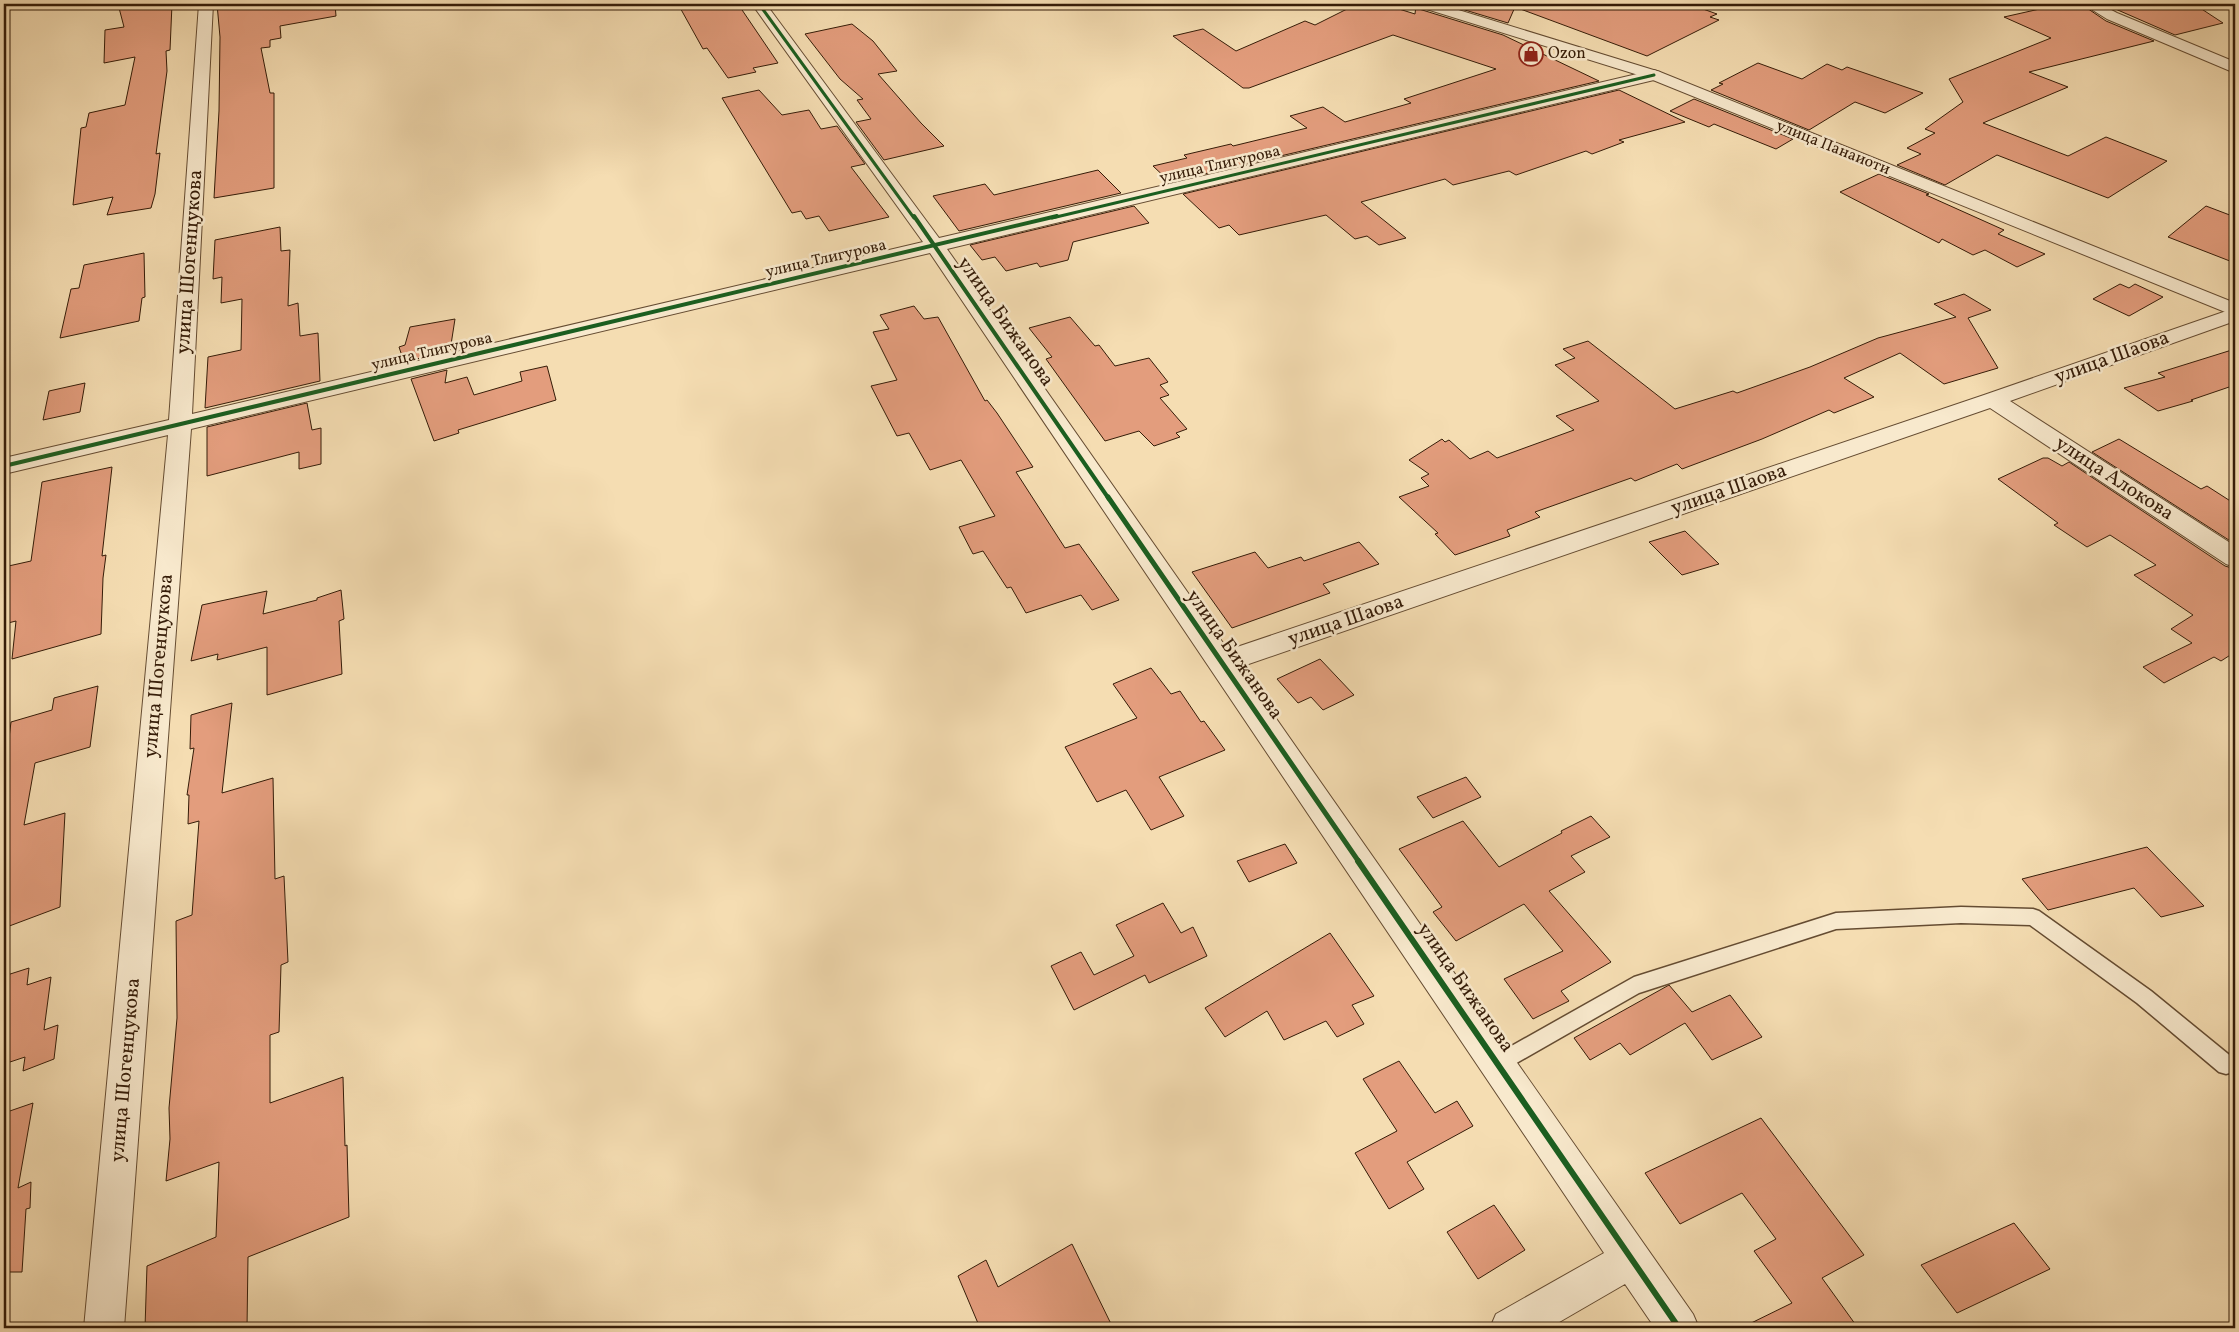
<svg xmlns="http://www.w3.org/2000/svg" width="2239" height="1332" viewBox="0 0 2239 1332" font-family="Vollkorn,serif">
<style>
.building{fill:#e39d7d;stroke:#351c08}
.lines{fill:none;stroke-linecap:round;stroke-linejoin:round}
.service-casing{stroke:#654c32;stroke-width:3}
.minor-casing{stroke:#654c32;stroke-width:2}
.tertiary-casing{stroke:#654c32;stroke-width:2}
.service{fill:#f8e9cd;fill-rule:evenodd}
.minor{fill:#f8e9cd;fill-rule:evenodd}
.tertiary{fill:#f8e9cd;fill-rule:evenodd}
.cycleway-far3-casing{stroke:#f8e9cd;stroke-width:5}
.cycleway-far2-casing{stroke:#f8e9cd;stroke-width:6}
.cycleway-far1-casing{stroke:#f8e9cd;stroke-width:8}
.cycleway-casing{stroke:#f8e9cd;stroke-width:9}
.cycleway-far3{stroke:#1b5e20;stroke-width:3}
.cycleway-far2{stroke:#1b5e20;stroke-width:4}
.cycleway-far1{stroke:#1b5e20;stroke-width:5}
.cycleway{stroke:#1b5e20;stroke-width:6}
.labels{text-anchor:middle;dominant-baseline:central;stroke-width:5;stroke-linejoin:round;paint-order:stroke}
.far-poi-label{font-size:16px;fill:#351c08;stroke:#f8e9cd;text-anchor:start}
.far-street-label{font-size:16px;fill:#351c08;stroke:#f8e9cd}
.street-label{font-size:20px;fill:#351c08;stroke:#f8e9cd}
</style>
<rect width="100%" height="100%" fill="#f5ddb2"/>
<filter id="stains"><feTurbulence type="fractalNoise" baseFrequency=".004" numOctaves="4"/><feColorMatrix values="0 0 0 0 .2 0 0 0 0 .09 0 0 0 0 .02 0 0 0 .5 -.17"/></filter>
<radialGradient id="worn" r=".72"><stop offset=".6" stop-color="#630" stop-opacity="0"/><stop offset="1" stop-color="#630" stop-opacity=".3"/></radialGradient>
<g class="building">
<polygon points="118,4 172,4 170,50 166,51 167,71 156,154 160,153 155,194 151,208 107,215 113,197 73,205 81,128 86,127 89,113 125,105 135,57 104,63 105,30 124,27"/>
<polygon points="217,4 335,4 336,16 280,26 281,38 270,40 270,47 261,48 270,93 274,93 274,188 214,198 219,111 220,37"/>
<polygon points="678,4 738,4 778,63 753,68 756,72 728,78 707,48 703,49"/>
<polygon points="1357,4 1383,4 1415,14 1416,5 1419,9 1503,35 1599,81 1170,182 1153,166 1187,158 1184,155 1231,144 1233,146 1307,128 1290,116 1323,107 1345,122 1411,103 1404,99 1496,69 1393,35 1249,88 1243,88 1173,36 1203,29 1236,51 1305,21 1315,25"/>
<polygon points="1445,4 1634,4 1645,7 1652,4 1689,4 1717,14 1710,17 1719,20 1647,56 1515,7 1508,23"/>
<polygon points="2062,4 2081,4 2106,21 2154,41 2029,72 2068,87 1983,123 2068,156 2106,137 2167,161 2108,198 1997,155 1945,185 1897,165 1921,154 1907,148 1935,133 1925,129 1963,102 1949,79 2051,38 2004,17"/>
<polygon points="2104,4 2194,4 2223,23 2175,35"/>
<polygon points="852,24 873,41 897,71 878,74 921,123 944,146 884,160 856,122 871,119 857,100 863,99 840,79 805,34"/>
<polygon points="1758,63 1802,79 1827,64 1842,70 1847,67 1923,93 1885,113 1855,102 1809,130 1711,90 1723,84 1719,83"/>
<polygon points="759,90 782,115 809,110 821,129 837,126 865,164 851,167 889,217 829,231 819,216 806,219 801,211 792,213 722,98"/>
<polygon points="1619,90 1685,122 1619,140 1624,142 1592,154 1586,151 1516,175 1509,171 1453,185 1445,179 1361,202 1406,238 1379,245 1367,236 1355,239 1326,215 1239,235 1229,225 1219,228 1183,194"/>
<polygon points="1694,99 1793,139 1776,149 1714,124 1709,127 1670,111"/>
<polygon points="1098,170 1121,193 959,231 933,196 985,184 994,195"/>
<polygon points="1879,174 1929,194 1926,195 2004,230 1998,234 2045,254 2017,267 1985,250 1973,255 1942,239 1939,243 1840,192"/>
<polygon points="1134,206 1149,223 1073,242 1068,260 1040,267 1037,263 1006,271 995,257 982,260 970,245"/>
<polygon points="2206,206 2235,217 2235,263 2168,237"/>
<polygon points="280,227 281,251 290,250 288,306 298,303 300,336 318,333 320,381 205,408 208,357 241,350 242,299 221,303 222,277 213,279 215,240"/>
<polygon points="144,253 145,297 142,298 139,321 60,338 71,289 79,288 84,265"/>
<polygon points="2120,284 2129,288 2135,284 2163,297 2129,316 2093,299"/>
<polygon points="1964,294 1991,310 1968,318 1998,368 1944,384 1900,353 1844,378 1874,397 1834,413 1829,410 1762,439 1682,469 1677,464 1635,481 1631,478 1535,512 1540,517 1507,530 1510,536 1455,555 1435,534 1438,533 1399,497 1429,486 1421,478 1429,474 1409,460 1442,439 1445,442 1449,440 1470,459 1488,451 1497,458 1574,430 1556,416 1599,401 1555,365 1575,358 1563,349 1588,341 1675,409 1733,391 1737,393 1810,367 1878,338 1956,317 1934,304"/>
<polygon points="914,306 924,319 938,317 985,401 987,400 997,413 1033,467 1016,472 1065,548 1079,544 1119,600 1092,610 1081,595 1026,613 1011,587 1007,588 983,551 973,554 959,527 995,516 961,460 930,470 909,433 897,436 871,386 897,380 873,332 889,329 880,315"/>
<polygon points="1070,317 1095,346 1099,345 1115,366 1149,358 1168,382 1160,385 1169,395 1160,398 1187,429 1176,433 1180,437 1154,446 1139,431 1105,441 1046,359 1052,357 1029,328"/>
<polygon points="455,319 450,351 404,362 399,347 405,345 410,327"/>
<polygon points="2235,349 2235,385 2191,400 2193,401 2158,411 2124,388 2165,377 2158,373"/>
<polygon points="547,366 556,400 458,430 459,433 434,441 411,379 447,370 445,383 467,377 474,395 522,381 520,372"/>
<polygon points="85,383 80,412 43,420 49,391"/>
<polygon points="307,403 312,430 321,428 321,464 299,469 299,452 207,476 207,427"/>
<polygon points="2119,439 2201,489 2207,486 2235,504 2235,544 2092,452"/>
<polygon points="2043,458 2048,458 2062,466 2069,462 2225,566 2235,569 2235,652 2221,661 2214,657 2164,683 2143,667 2192,643 2171,629 2193,615 2134,575 2156,565 2110,535 2087,547 2054,525 2058,523 1998,479"/>
<polygon points="112,467 102,556 106,555 103,578 101,634 12,659 16,621 4,624 4,567 31,561 42,482"/>
<polygon points="1685,531 1719,564 1682,575 1649,542"/>
<polygon points="1359,542 1379,564 1323,584 1330,593 1232,628 1192,572 1255,552 1268,568 1301,557 1304,561"/>
<polygon points="341,590 344,619 339,621 342,674 267,695 267,647 217,660 218,654 191,661 202,605 267,591 263,614 317,600 317,598"/>
<polygon points="1320,659 1354,695 1323,710 1311,697 1298,703 1277,679"/>
<polygon points="1151,668 1171,694 1180,691 1201,722 1204,721 1225,750 1159,777 1184,816 1151,830 1126,790 1097,802 1065,747 1137,718 1113,684"/>
<polygon points="98,686 90,747 35,763 24,825 65,813 60,907 4,928 4,747 8,746 11,722 52,710 54,698"/>
<polygon points="232,703 222,793 273,778 275,879 284,876 288,962 281,965 279,1032 270,1035 270,1103 343,1077 345,1146 347,1145 349,1217 248,1257 247,1328 145,1328 147,1266 216,1237 219,1162 166,1181 170,1139 169,1108 177,1018 176,921 192,915 199,821 188,824 189,795 187,795 194,748 190,749 191,715"/>
<polygon points="1466,777 1481,797 1433,818 1417,797"/>
<polygon points="1591,816 1610,837 1571,856 1585,872 1549,891 1611,962 1561,991 1569,1001 1533,1019 1504,979 1563,951 1524,904 1456,941 1433,912 1442,907 1399,849 1463,821 1499,867 1562,833 1561,831"/>
<polygon points="1285,844 1297,863 1249,882 1237,861"/>
<polygon points="2147,847 2204,906 2161,917 2134,888 2048,910 2022,879"/>
<polygon points="1163,903 1181,933 1193,927 1207,956 1149,983 1145,975 1074,1010 1051,966 1081,952 1094,975 1134,956 1116,925"/>
<polygon points="1330,933 1374,996 1352,1005 1364,1024 1337,1037 1326,1021 1284,1040 1267,1011 1225,1037 1205,1008"/>
<polygon points="29,968 27,985 51,977 44,1030 58,1025 54,1059 23,1071 25,1057 4,1064 4,976"/>
<polygon points="1669,985 1692,1012 1730,995 1762,1037 1712,1060 1685,1023 1630,1055 1620,1043 1590,1060 1574,1038"/>
<polygon points="1399,1061 1435,1113 1457,1101 1473,1126 1407,1162 1424,1189 1389,1209 1355,1153 1397,1131 1363,1079"/>
<polygon points="33,1103 18,1188 31,1182 30,1208 26,1209 22,1272 4,1272 4,1113"/>
<polygon points="1761,1118 1864,1255 1822,1278 1858,1328 1741,1328 1792,1303 1754,1251 1776,1239 1742,1193 1680,1224 1645,1173"/>
<polygon points="1494,1205 1525,1250 1478,1279 1447,1232"/>
<polygon points="2014,1223 2050,1269 1957,1313 1921,1265"/>
<polygon points="1072,1244 1113,1328 980,1328 958,1276 986,1260 998,1287"/>
</g>
<g class="lines">
<g class="service-casing">
<polygon id="service" points="1961,907 2033,909 2039,911 2151,991 2233,1058 2235,1064 2233,1072 2226,1074 2219,1072 2137,1003 2030,925 1961,923 1836,929 1639,993 1499,1073 1492,1071 1489,1064 1492,1057 1634,977 1836,913"/>
</g>
<g class="minor-casing">
<g id="minor">
<polygon points="199,4 213,4 192,414 923,242 752,4 766,4 939,238 1654,70 1660,72 1662,75 1660,78 1654,80 947,249 1228,650 1984,395 2235,308 2235,321 2010,401 2235,546 2235,567 2226,564 1990,408 1240,667 1693,1314 1699,1328 1655,1328 1625,1284 1549,1328 1490,1328 1496,1314 1604,1253 930,253 191,429 124,1328 84,1328 168,435 4,474 4,458 169,420"/>
<polygon points="2083,4 2100,4 2117,13 2235,62 2235,73 2107,19"/>
</g>
</g>
<g class="tertiary-casing">
<polygon id="tertiary" points="1418,4 1439,4 1660,72 2235,303 2235,316 1648,78 1420,7"/>
</g>
<use href="#service" class="service"/>
<use href="#minor" class="minor"/>
<use href="#tertiary" class="tertiary"/>
<g class="cycleway-far3-casing">
<g id="cycleway-far3">
<polyline points="759,4 914,218"/>
<polyline points="1052,218 1654,75"/>
</g>
</g>
<g class="cycleway-far2-casing">
<g id="cycleway-far2">
<polyline points="914,216 1109,499"/>
<polyline points="4,466 1057,216"/>
</g>
</g>
<g class="cycleway-far1-casing">
<polyline id="cycleway-far1" points="1108,497 1359,862"/>
</g>
<g class="cycleway-casing">
<polyline id="cycleway" points="1358,861 1679,1328"/>
</g>
<use href="#cycleway-far3" class="cycleway-far3"/>
<use href="#cycleway-far2" class="cycleway-far2"/>
<use href="#cycleway-far1" class="cycleway-far1"/>
<use href="#cycleway" class="cycleway"/>
</g>
<defs>
<g id="shop-ring" transform="scale(1.25)"><circle r="9.5" fill="#f8e9cd" stroke="#8f2418" stroke-width="1.5"/><path d="M-5-2.5h2.3a2.7 3.5 0 0 1 5.4 0H5L5.5 6h-11ZM-1.5-2.5h3a1.5 2.3 0 0 0-3 0Z" fill="#8f2418"/></g>
</defs>
<g fill-rule="evenodd">
<use href="#shop-ring" x="1531" y="54"/>
</g>
<g class="labels">
<g class="far-poi-label">
<text x="1548" y="54">Ozon</text>
</g>
<g class="far-street-label">
<text transform="translate(1833 148) rotate(22)">улица Панаиоти</text>
<text transform="translate(1220 165) rotate(-13)">улица Тлигурова</text>
<text transform="translate(826 259) rotate(-13)">улица Тлигурова</text>
<text transform="translate(432 352) rotate(-13)">улица Тлигурова</text>
</g>
<g class="street-label">
<text transform="translate(190 262) rotate(-86)">улица Шогенцукова</text>
<text transform="translate(1005 322) rotate(55)">улица Бижанова</text>
<text transform="translate(2112 358) rotate(-20)">улица Шаова</text>
<text transform="translate(2114 479) rotate(33)">улица Алокова</text>
<text transform="translate(1729 490) rotate(-19)">улица Шаова</text>
<text transform="translate(1346 621) rotate(-19)">улица Шаова</text>
<text transform="translate(1234 655) rotate(55)">улица Бижанова</text>
<text transform="translate(159 666) rotate(-85)">улица Шогенцукова</text>
<text transform="translate(1465 988) rotate(55)">улица Бижанова</text>
<text transform="translate(126 1070) rotate(-85)">улица Шогенцукова</text>
</g>
</g>
<rect width="2239" height="1332" fill="none" stroke="#f5ddb2" stroke-width="20"/>
<rect x="5" y="5" width="2229" height="1322" fill="none" stroke="#351c08" stroke-width="2.5"/>
<rect x="10" y="10" width="2219" height="1312" fill="none" stroke="#351c08"/>
<rect width="100%" height="100%" filter="url(#stains)"/>
<rect width="100%" height="100%" fill="url(#worn)"/>
</svg>
